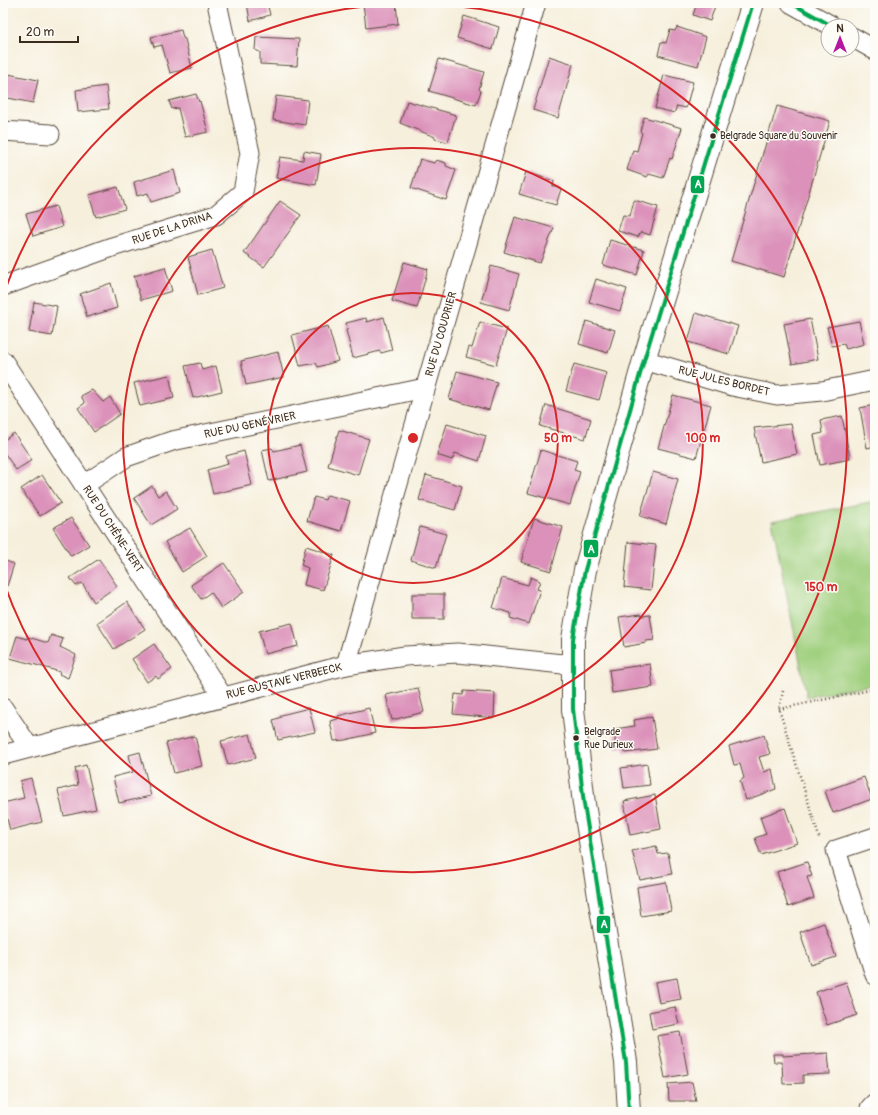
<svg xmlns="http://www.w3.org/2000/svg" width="878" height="1115" viewBox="0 0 878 1115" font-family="Pangolin,sans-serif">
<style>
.green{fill:#9fcf7d;stroke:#6d7c4e}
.building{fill:#db91b9}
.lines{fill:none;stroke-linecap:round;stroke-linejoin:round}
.minor-casing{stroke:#57483a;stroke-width:21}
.tertiary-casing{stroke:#57483a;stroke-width:24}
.path{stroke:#57483a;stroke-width:2.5;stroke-dasharray:1 3;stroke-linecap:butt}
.minor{stroke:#fff;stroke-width:19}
.tertiary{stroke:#fff;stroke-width:22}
.bus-1-casing{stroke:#fdfcf7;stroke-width:7}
.bus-1{stroke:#00a651;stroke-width:4}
.ring{fill:none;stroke:#d62828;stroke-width:2}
.bus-dot{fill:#3b2a1e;stroke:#fdfcf7;stroke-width:1.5}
.labels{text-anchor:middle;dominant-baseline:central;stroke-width:3;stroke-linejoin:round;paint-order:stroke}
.bus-label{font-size:10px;fill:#3b2a1e;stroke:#fdfcf7;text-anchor:start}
.street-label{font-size:11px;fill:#3b2a1e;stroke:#fdfcf7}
.centre{fill:#d62828;stroke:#fdfcf7;stroke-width:2}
.ring-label{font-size:12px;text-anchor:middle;font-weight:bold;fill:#d62828;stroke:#fdfcf7;stroke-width:3;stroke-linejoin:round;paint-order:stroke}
.line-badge{stroke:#fdfcf7;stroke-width:1.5}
.badge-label{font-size:11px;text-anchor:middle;font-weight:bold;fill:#fff}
</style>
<rect width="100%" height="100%" fill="#fdfcf7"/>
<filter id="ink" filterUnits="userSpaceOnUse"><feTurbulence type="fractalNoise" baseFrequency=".025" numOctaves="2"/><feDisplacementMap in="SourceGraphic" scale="8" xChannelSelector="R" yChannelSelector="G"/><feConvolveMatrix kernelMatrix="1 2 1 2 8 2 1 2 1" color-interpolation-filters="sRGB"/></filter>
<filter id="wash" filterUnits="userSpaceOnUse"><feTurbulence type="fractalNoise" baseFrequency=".012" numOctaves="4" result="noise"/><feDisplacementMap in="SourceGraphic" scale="16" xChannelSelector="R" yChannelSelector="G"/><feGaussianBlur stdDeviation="0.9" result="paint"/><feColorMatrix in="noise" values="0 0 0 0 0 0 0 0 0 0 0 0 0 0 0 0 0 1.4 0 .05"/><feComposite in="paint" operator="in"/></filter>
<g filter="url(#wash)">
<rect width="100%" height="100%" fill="#f6efdc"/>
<polygon class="green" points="875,501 875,684 807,697 772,521"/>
<g id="blocks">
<g class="building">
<polygon points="247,3 282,3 268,7 270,15 250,21"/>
<polygon points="363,3 396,3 398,24 366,28"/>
<polygon points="697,3 716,3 710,21 693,15"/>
<polygon points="464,16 499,27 493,49 457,38"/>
<polygon points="677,27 706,37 698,66 658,55 661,42 666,43 670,30 675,31"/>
<polygon points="181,30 183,38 185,39 192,68 170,73 162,45 154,47 151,37"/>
<polygon points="256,37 299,39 297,66 260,64 260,52 255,50"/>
<polygon points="549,56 573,64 558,118 533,110"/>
<polygon points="439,59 484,72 479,89 481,91 476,105 429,91"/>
<polygon points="3,73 38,80 33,103 3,97"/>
<polygon points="664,75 693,82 686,108 677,106 674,113 655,108"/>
<polygon points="106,86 109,109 78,112 76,90"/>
<polygon points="196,94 199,102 200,101 208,132 185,137 178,108 172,109 169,101"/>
<polygon points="276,96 308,100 305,125 273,120"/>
<polygon points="407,101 456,115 448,142 435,139 435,137 400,123"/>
<polygon points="777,106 830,121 784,277 731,261"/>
<polygon points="644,117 682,128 672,159 670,158 663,178 649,174 647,177 627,170 633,150 637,151 642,133 640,131"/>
<polygon points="304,151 321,154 316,185 276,178 280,157 303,160"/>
<polygon points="420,159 434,163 436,160 446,163 446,166 456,170 446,200 411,188"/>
<polygon points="174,170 180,193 151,202 148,193 137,196 134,182"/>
<polygon points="526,172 554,181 553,186 561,189 556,205 519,194"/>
<polygon points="118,187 125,209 96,217 89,195"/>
<polygon points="634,200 658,207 650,235 641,232 638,237 618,231 623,215 630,216"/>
<polygon points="280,201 301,215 264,267 244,253"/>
<polygon points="56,206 62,227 33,236 26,214"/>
<polygon points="515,217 554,228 540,263 504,252"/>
<polygon points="610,240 644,250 637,275 603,265"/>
<polygon points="212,250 223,288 198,295 188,257"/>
<polygon points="404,262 428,269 417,308 392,301"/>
<polygon points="491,266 519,274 509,310 481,302"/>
<polygon points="165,267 172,291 141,300 134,276"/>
<polygon points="596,279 627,289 620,311 589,302"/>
<polygon points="111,283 117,308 87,317 80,294"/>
<polygon points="34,302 57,306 52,336 29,332"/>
<polygon points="696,313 738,326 729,354 688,342"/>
<polygon points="384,317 392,350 381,353 380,351 353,358 346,330 348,329 346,323 366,318 367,322"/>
<polygon points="810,319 818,359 792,364 784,324"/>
<polygon points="586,321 615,330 608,353 579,344"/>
<polygon points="859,321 864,344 846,349 844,344 832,346 827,327"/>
<polygon points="480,322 507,329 496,365 466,357 469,347 472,348"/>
<polygon points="328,326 338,361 318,367 316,363 300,366 292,335"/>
<polygon points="278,352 284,377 246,385 241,361"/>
<polygon points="200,363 202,370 216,366 222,391 193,398 185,366"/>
<polygon points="574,364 607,373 599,400 566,391"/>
<polygon points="457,371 497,382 489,410 449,399"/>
<polygon points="169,375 174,398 140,406 134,383"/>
<polygon points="92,390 103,402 110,397 120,414 94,432 78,408 85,403 81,396"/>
<polygon points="673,395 711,405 696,458 658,448"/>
<polygon points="546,405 591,419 585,439 540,426"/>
<polygon points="875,405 875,446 867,448 860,408"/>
<polygon points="842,416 850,459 820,465 814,435 823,433 821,420"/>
<polygon points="447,424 486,436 479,461 455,453 452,460 437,455"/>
<polygon points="791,424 797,454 761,462 754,428"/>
<polygon points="339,430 369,439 358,475 328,466"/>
<polygon points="14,433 32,460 16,470 3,451 3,441"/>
<polygon points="300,445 307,472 269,481 262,450 272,448 274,451"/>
<polygon points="541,450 577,461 574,470 580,472 570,505 528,493"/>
<polygon points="244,451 252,485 213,494 207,470 228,464 226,456"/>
<polygon points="653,472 678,479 666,524 640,516"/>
<polygon points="42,475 61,503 40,516 21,489"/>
<polygon points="426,475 462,486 455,510 419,500"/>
<polygon points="152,486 158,496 166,491 177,509 151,525 134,498"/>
<polygon points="327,495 350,501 341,531 307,521 314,497 325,500"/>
<polygon points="71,518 89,545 71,556 53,528"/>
<polygon points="534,518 563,527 551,571 521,562"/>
<polygon points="420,527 446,534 436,568 411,560"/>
<polygon points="190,528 207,556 182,572 165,542"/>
<polygon points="628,542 656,545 651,590 624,587"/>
<polygon points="306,546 334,555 323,590 304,585 308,568 301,565"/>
<polygon points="99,559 117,586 94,602 82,583 76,586 70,578"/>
<polygon points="3,560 14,564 7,586 3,585"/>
<polygon points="224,563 244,592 221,608 211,592 201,599 191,585"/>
<polygon points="531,577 540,581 537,589 540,590 529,624 510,618 511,613 493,608 502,578 528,585"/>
<rect x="412" y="594" width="32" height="25"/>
<polygon points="127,602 145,629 114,649 97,623"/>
<polygon points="641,614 642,616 650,615 654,640 646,641 646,643 624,647 619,617"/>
<polygon points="292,623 298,646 265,654 259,631"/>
<polygon points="51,635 63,639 60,647 76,655 68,678 59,674 60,672 40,666 10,658 17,636 27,639 28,637 48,643"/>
<polygon points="154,644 172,669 158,679 156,676 147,682 132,659"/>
<polygon points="650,664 653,687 612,693 609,670"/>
<polygon points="418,688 424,712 392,720 386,695"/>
<polygon points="464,691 495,693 494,718 453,714 455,694 463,695"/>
<polygon points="309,708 315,732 278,740 273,720 281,717 281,715"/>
<polygon points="369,708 375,733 345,740 334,741 330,721 338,719 338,716"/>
<polygon points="652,717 657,749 625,753 623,748 616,749 614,729 635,726 634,720"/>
<polygon points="250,734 256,758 228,765 221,741"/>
<polygon points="764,735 770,754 759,757 764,772 772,769 776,789 746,800 740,781 744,778 740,764 734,765 729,746"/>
<polygon points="195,736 202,766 174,773 166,743"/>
<polygon points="140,752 151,796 119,803 113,777 133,772 129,755"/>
<polygon points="647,764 650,785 624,788 621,768"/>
<polygon points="86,765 96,809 64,816 58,790 78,785 75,768"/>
<polygon points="864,777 872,799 833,813 825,791"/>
<polygon points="31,778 42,822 10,830 3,803 24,798 20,781"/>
<polygon points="655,795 661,829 630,835 624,801"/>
<polygon points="785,808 797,843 761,855 755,838 766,834 760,817"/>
<polygon points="656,846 658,854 668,853 672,874 640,880 632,851"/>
<polygon points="807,862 812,876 807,877 814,898 788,907 777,872"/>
<polygon points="666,882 671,911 641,916 637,887"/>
<polygon points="824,923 836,957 811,965 800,932"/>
<polygon points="677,978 681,999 659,1003 655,982"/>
<polygon points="846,982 857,1015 827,1025 816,992"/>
<polygon points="675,1007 679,1024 652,1029 649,1012"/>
<polygon points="680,1032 688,1074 665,1078 657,1036"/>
<polygon points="828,1053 830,1074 803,1075 803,1083 783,1084 782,1062 774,1062 773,1054 783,1054 783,1056"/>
<polygon points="692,1082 696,1101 669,1101 668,1084"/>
</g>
</g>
</g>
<g filter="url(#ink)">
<use href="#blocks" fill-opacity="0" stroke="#57483a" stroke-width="1"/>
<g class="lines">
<g class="minor-casing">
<g id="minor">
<polyline points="791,3 832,26"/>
<polyline points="852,37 875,50"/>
<polyline points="3,131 50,134"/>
<polyline points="3,286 112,247 216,215 243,192 250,153 217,3"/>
<polyline points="644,360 732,386 777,395 822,391 875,380"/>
<polyline points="3,361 223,697"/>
<polyline points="84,485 126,457 172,441 425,388"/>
<polyline points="346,665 536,3"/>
<polyline points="3,708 29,747"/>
<polyline points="3,755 346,665 405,656 458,653 572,665"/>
<polyline points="875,837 836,850 875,975"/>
<polyline points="870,1112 870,1108 875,1103"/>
</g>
</g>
<g class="tertiary-casing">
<polyline id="tertiary" points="629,1112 626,1062 584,804 573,709 573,639 585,570 644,360 753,3"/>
</g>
<g class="path">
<polyline points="783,691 779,709 820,840"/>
<polyline points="779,709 875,689"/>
</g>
<use href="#minor" class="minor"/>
<use href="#tertiary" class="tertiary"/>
<g class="bus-1-casing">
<g id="bus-1">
<polyline points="791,3 832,26"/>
<polyline points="629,1112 626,1062 584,804 573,709 573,639 585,570 644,360 753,3"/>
</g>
</g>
<use href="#bus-1" class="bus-1"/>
</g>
</g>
<g class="ring">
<circle cx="413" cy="438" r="145"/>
<circle cx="413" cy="438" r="290"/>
<path d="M4 293A434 434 0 1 1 4 583"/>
</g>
<g class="bus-dot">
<circle cx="713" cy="136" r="3.5"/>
<circle cx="576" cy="738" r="3.5"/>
</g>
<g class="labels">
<g class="bus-label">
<text x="720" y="136">Belgrade Square du Souvenir</text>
<text x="584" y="732">Belgrade<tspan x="584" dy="13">Rue Durieux</tspan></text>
</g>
<g class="street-label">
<text transform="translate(172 228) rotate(-18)">RUE DE LA DRINA</text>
<text transform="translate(441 334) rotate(-74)">RUE DU COUDRIER</text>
<text transform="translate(724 381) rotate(14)">RUE JULES BORDET</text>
<text transform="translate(250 425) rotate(-12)">RUE DU GENÉVRIER</text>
<text transform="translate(113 529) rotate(57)">RUE DU CHÊNE-VERT</text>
<text transform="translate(284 681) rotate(-14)">RUE GUSTAVE VERBEECK</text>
</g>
</g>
<circle cx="413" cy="438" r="6" class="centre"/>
<g class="ring-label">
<text x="558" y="442">50 m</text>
<text x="703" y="442">100 m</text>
<text x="821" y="591">150 m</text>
</g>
<g class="line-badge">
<rect x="690" y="175" width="15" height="19" rx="4" fill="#00a651"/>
<rect x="583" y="539" width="16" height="19" rx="4" fill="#00a651"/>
<rect x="596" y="915" width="15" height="19" rx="4" fill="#00a651"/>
</g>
<g class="badge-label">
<text x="698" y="188">A</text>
<text x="591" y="553">A</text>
<text x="604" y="928">A</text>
</g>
<rect width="878" height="1115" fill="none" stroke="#fdfcf7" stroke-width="16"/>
<g transform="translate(840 38)"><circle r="19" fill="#fdfcf7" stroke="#afa8a0"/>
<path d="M0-3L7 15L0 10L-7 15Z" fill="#b5179e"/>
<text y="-6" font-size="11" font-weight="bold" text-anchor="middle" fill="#3b2a1e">N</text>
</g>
<path d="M20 36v6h58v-6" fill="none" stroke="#3b2a1e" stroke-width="2"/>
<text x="26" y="36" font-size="12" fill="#3b2a1e" stroke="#fdfcf7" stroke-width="3" paint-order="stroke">20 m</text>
</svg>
